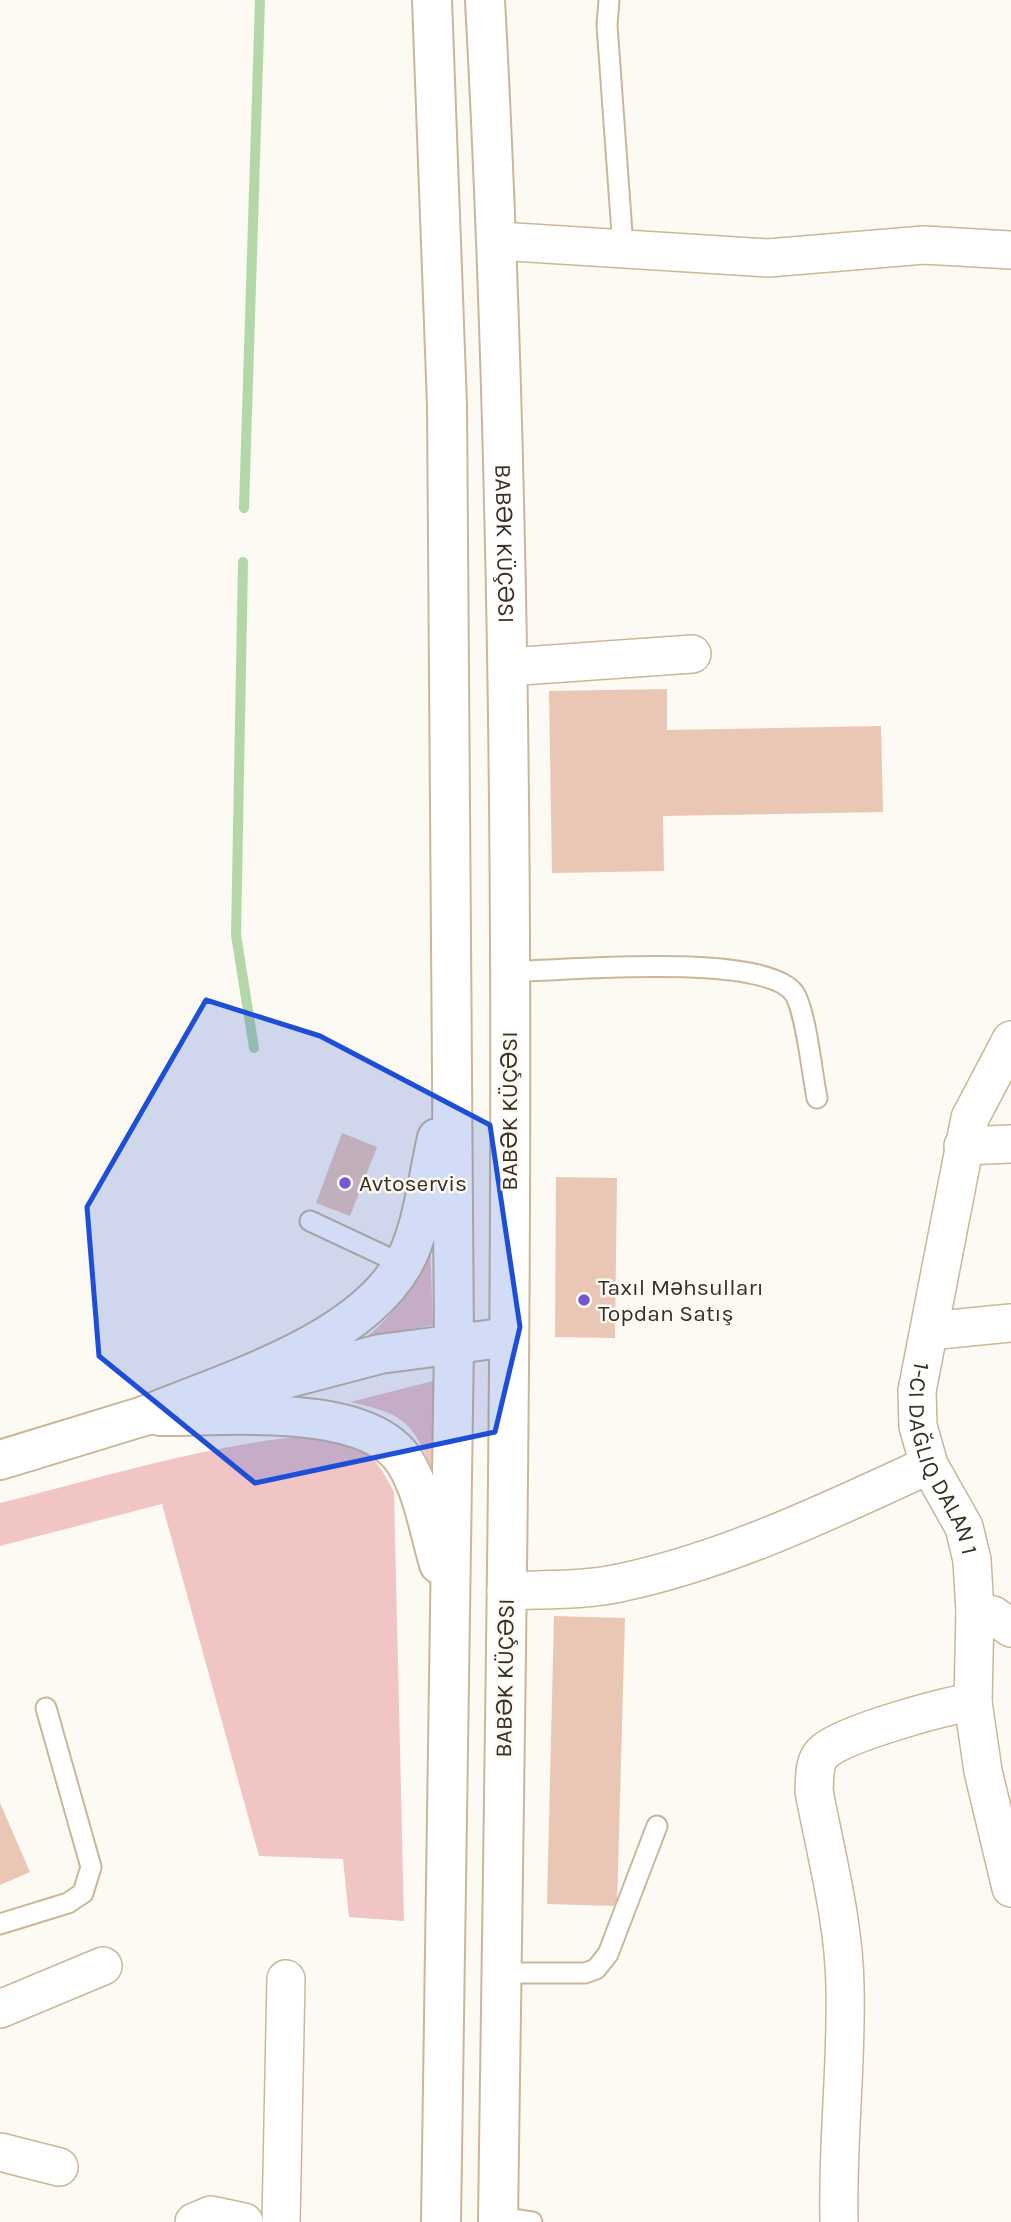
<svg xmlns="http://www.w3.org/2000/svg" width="1011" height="2222" viewBox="0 0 1011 2222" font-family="Karla,sans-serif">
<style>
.green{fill:#f1c5c4}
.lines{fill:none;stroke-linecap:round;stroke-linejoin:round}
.stream{stroke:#b3d8a8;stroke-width:10}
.building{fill:#eac7b5}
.service-casing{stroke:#cab798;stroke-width:23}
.minor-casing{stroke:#cab798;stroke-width:40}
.secondary-casing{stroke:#cab798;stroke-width:42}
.primary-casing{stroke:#cab798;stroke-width:42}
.service{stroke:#fff;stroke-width:19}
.minor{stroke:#fff;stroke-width:37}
.secondary{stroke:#fff;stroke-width:38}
.primary{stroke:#fff;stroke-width:38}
.marked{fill:#1d4ed8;fill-opacity:0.2;stroke:#1d4ed8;stroke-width:5;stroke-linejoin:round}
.poi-dot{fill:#7458d2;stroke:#fdf9f3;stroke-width:2.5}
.labels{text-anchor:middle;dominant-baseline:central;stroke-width:5;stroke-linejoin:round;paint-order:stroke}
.street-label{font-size:23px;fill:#383024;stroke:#fdf9f3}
.poi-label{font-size:23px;fill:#383024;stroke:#fdf9f3;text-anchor:start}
</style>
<rect width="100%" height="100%" fill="#fdf9f3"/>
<g class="green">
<path d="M430 1238 433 1325 367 1337C405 1304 412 1284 430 1238Z"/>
<path d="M433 1381 435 1479C414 1423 408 1415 350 1402Z"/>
<path d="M319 1435C364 1449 372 1448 394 1492L404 1921 349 1917 343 1859 259 1856 162 1504 0 1546V1503C102 1478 214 1442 319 1435Z"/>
</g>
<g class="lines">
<g class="stream">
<polyline points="244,508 260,0"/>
<polyline points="243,562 236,935 254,1048"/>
</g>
</g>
<g class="building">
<polygon points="667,689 667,730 881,726 883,812 663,816 664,871 552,873 549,691"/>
<polygon points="342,1133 377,1147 350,1216 316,1203"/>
<polygon points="556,1177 617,1178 615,1338 555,1337"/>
<polygon points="554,1616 625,1618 617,1906 547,1904"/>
<polygon points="0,1803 30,1872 0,1885"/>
</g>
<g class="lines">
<g class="service-casing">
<g id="service">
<polyline points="609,0 607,25 623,247"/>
<path d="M509 972C561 970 765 952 794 993 806 1011 812 1074 817 1098"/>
<polyline points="310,1221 404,1265"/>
<polyline points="0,1924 68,1903 83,1893 91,1867 46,1708"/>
<polyline points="501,1973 585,1973 596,1969 608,1954 657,1826"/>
<polyline points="498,2217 532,2222"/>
</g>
</g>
<g class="minor-casing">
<g id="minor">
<polyline points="498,241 768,258 924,245 1011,250"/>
<polyline points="507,667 692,654"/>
<path id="s1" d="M1011 1040 970 1118 917 1391 918 1426 929 1465 964 1527 972 1560 975 1612 973 1702 983 1771 1011 1888"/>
<polyline points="963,1146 1011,1144"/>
<polyline points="929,1331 1011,1323"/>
<path d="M506 1591C544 1589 587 1591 624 1582 730 1559 831 1510 929 1465"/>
<polyline points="975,1612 993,1615 1011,1628"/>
<polyline points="0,2009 103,1966"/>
<polyline points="0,2152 59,2167"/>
<polyline points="194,2222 211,2215 244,2222"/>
<polyline points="281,2222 286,1979"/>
<path d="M839 2222C837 2143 847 2065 845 1986 844 1921 826 1855 814 1791 815 1777 813 1760 825 1751 846 1733 944 1706 973 1702"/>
</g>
</g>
<g class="secondary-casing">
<polyline id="secondary" points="0,1460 144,1416 380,1354 509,1337"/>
</g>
<g class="primary-casing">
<g id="primary">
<polyline points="432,0 447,405 454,1342 441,2222"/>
<path id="s2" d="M485 0C525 740 508 1482 498 2222"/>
<path d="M144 1416C225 1382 355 1345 402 1266 422 1234 428 1176 437 1138"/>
<path d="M160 1416C225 1417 367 1401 405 1462 423 1491 429 1530 439 1564"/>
</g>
</g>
<use href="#service" class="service"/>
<use href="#minor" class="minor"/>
<use href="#secondary" class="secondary"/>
<use href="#primary" class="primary"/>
</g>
<path class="marked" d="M206 1000 320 1036 490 1125 520 1327 495 1432 255 1483 99 1356 87 1207Z"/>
<g class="poi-dot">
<circle cx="345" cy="1183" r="7"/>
<circle cx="584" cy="1300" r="7"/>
</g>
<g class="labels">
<g class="street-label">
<text stroke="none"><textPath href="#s2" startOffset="544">BABƏK KÜÇƏSI</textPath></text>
<text transform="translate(509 1111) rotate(-90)">BABƏK KÜÇƏSI</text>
<text stroke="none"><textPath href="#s1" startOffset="439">1-CI DAĞLIQ DALAN 1</textPath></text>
<text transform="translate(505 1678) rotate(-89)">BABƏK KÜÇƏSI</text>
</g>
<g class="poi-label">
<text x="359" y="1183">Avtoservis</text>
<text x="598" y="1287">Taxıl Məhsulları<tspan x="598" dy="26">Topdan Satış</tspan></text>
</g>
</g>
</svg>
